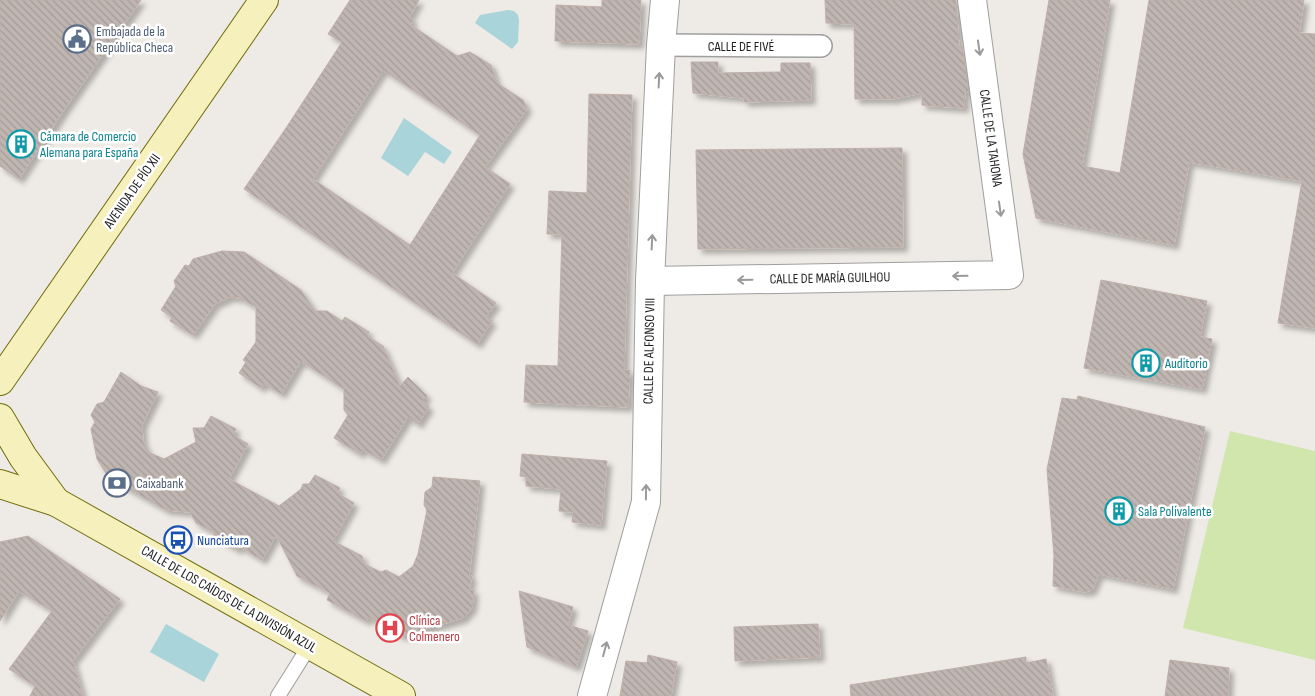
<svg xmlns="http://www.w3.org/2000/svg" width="1315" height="696" viewBox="0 0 1315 696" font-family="'Sofia Sans Condensed',sans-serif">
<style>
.garden{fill:#d0e6ad}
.water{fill:#a8d4da}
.building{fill:url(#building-back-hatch);stroke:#bfafa8;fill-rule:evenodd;filter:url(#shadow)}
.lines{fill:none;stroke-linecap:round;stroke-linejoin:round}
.service-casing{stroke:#9f9f9f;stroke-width:16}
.pedestrian-casing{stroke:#9f9f9f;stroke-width:24}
.minor-casing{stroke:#9f9f9f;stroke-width:30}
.secondary-casing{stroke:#6f6d0b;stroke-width:30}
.service{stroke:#fff;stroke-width:14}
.pedestrian{stroke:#fff;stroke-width:21}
.minor{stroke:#fff;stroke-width:28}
.secondary{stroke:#f6f1bc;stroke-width:28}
.oneway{stroke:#9a9a9a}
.labels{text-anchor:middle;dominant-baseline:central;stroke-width:5;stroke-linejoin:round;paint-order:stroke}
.service-label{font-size:14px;fill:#4e5e75;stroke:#fff;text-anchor:start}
.street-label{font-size:14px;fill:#1e1e1e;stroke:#fff}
.culture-label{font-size:14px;fill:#0d838f;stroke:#fff;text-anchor:start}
.transit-label{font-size:14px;fill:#164399;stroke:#fff;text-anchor:start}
.health-label{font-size:14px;fill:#be3a42;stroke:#fff;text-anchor:start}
</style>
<defs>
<pattern id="building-back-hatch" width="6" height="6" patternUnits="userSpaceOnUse" patternTransform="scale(1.25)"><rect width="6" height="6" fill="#bfb5b1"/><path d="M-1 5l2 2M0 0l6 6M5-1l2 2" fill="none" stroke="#a49b98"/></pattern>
<filter id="shadow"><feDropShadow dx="4.5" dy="4.5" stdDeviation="2.5" flood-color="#0004"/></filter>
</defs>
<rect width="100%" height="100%" fill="#eeeae5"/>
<polygon class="garden" points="1230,431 1315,451 1315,660 1183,628"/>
<g class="water">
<polygon points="508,10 514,11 518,15 519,20 518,42 512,49 475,23 480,15"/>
<polygon points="404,118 452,152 444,164 425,152 408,176 381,158"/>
<polygon points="166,624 219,654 204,682 150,652"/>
</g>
<g class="building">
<polygon points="0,0 141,0 64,110 19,179 0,166"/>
<path d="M350 0H419L409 18 413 20 411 25 457 56 470 52 491 65 497 83 523 100 527 109 485 167 510 184 452 273 496 303 486 317 492 321 477 344 244 189 286 128 342 42 328 34ZM383 70 480 135 410 245 313 179Z"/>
<polygon points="602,0 641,0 639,44 555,41 556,5 602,7"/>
<polygon points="825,0 956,0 959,47 962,46 969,92 965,91 964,108 922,105 922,93 893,99 855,99 854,24 826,23"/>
<polygon points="1049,0 1110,0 1082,166 1120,173 1149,0 1304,0 1299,33 1315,34 1315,328 1278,323 1302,181 1189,162 1174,245 1036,218 1023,154"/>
<polygon points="691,62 718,62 718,73 781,72 781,63 810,63 811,100 744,102 744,98 693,93"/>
<polygon points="589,94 632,95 624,370 630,370 628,407 524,402 526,365 558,366 562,234 547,234 549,191 587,193"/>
<polygon points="902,148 903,247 698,249 696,150"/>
<polygon points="222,251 244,252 301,290 315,311 327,311 342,321 345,317 369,332 367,336 383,346 400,386 408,377 427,396 422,401 429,407 418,424 408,417 381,460 362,449 360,454 334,438 348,415 344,410 344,389 301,361 281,394 264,383 261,388 239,373 246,362 243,360 256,342 256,307 240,298 230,297 215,304 193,335 170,321 172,317 161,310 176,286 174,281 185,265 189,266 193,259"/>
<polygon points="1101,280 1207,301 1200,337 1212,339 1202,389 1084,368"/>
<polygon points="121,372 141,386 158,392 142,425 143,441 148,452 164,459 196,442 193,428 204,428 211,416 236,429 233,435 248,444 229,479 279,506 301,489 303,484 309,484 315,475 340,488 337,493 354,503 333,541 362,556 364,564 381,572 386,570 399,577 413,566 418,554 427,510 424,505 425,492 432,487 433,477 480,481 469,577 472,576 469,590 474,590 472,608 463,618 402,636 368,617 366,621 327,600 330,593 297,576 276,535 262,560 239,546 238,550 213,536 215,533 196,523 190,512 166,510 109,478 97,459 91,429 95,422 91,415 97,404 104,402"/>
<polygon points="1078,396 1205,427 1173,589 1099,574 1092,590 1085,592 1053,586 1054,555 1047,469 1062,398 1077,400"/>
<polygon points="522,454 607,461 601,525 572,522 573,512 559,511 561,489 526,486 526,477 520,476"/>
<polygon points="28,536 120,599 73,661 83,696 30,696 35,686 9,669 52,611 19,591 0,621 0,542"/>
<polygon points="519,591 573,607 568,625 588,631 576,667 527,647"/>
<polygon points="818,624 820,657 735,661 734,627"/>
<polygon points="648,655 677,662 671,696 620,696 626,661 647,663"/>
<polygon points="1026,657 1026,663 1046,659 1053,696 851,696 850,685"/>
<polygon points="1170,660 1229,668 1228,696 1165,696"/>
</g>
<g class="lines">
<g class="service-casing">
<polyline id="service" points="278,696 310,645"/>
</g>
<g class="pedestrian-casing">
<polyline id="pedestrian" points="661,45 821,46"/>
</g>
<g class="minor-casing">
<g id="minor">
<polyline points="650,281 1009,275 972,0"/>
<polyline points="592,696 646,502 650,281 661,45 665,0"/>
</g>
</g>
<g class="secondary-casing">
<g id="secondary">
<polyline points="0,381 264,0"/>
<polyline points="0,418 23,457 56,502"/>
<polyline points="0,484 56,502 401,696"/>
</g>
</g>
<use href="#service" class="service"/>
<use href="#pedestrian" class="pedestrian"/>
<use href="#minor" class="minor"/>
<use href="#secondary" class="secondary"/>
</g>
<defs><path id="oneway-shaft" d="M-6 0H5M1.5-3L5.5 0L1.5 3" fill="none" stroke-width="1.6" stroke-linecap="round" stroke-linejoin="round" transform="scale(1.25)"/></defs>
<g class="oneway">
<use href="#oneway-shaft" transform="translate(979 48) rotate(82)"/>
<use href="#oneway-shaft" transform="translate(659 80) rotate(-87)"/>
<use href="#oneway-shaft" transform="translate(1000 209) rotate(82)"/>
<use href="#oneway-shaft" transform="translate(652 242) rotate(-87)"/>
<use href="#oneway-shaft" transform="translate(960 276) rotate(179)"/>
<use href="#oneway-shaft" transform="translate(745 280) rotate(179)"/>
<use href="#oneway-shaft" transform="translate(646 492) rotate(-89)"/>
<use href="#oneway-shaft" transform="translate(605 649) rotate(-75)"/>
</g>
<defs>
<g id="civic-ring" transform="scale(1.4375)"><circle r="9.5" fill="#fff" stroke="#5c6f8a" stroke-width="1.5"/><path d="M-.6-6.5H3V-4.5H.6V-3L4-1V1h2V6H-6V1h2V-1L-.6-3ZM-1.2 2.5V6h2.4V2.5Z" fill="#5c6f8a"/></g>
<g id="building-ring" transform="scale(1.4375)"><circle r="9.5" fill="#fff" stroke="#0f9aa8" stroke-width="1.5"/><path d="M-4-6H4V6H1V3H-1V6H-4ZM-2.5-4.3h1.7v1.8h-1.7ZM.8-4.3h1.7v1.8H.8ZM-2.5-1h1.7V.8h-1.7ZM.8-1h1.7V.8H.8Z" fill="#0f9aa8"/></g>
<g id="bank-ring" transform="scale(1.4375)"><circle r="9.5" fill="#fff" stroke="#5c6f8a" stroke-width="1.5"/><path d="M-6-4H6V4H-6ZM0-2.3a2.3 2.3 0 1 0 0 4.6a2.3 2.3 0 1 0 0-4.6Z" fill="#5c6f8a"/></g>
<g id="bus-ring" transform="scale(1.4375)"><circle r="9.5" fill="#fff" stroke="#1a4fb4" stroke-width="1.5"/><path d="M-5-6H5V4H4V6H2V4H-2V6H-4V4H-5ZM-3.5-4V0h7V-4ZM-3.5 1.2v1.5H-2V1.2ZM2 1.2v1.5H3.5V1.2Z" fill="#1a4fb4"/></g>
<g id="hospital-ring" transform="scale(1.4375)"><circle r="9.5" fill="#fff" stroke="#e0444e" stroke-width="1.5"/><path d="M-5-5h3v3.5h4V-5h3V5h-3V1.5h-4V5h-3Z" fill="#e0444e"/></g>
</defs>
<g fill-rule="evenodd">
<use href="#civic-ring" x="77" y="39"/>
<use href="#building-ring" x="21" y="144"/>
<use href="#building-ring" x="1146" y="363"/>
<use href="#bank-ring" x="117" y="483"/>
<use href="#building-ring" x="1119" y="511"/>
<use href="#bus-ring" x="178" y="540"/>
<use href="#hospital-ring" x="390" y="628"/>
</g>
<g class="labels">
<g class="service-label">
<text x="96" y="31">Embajada de la<tspan x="96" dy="16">República Checa</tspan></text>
<text x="136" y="483">Caixabank</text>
</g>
<g class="street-label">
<text x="741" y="46">CALLE DE FIVÉ</text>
<text transform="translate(991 138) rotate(82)">CALLE DE LA TAHONA</text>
<text transform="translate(132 191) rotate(-55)">AVENIDA DE PÍO XII</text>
<text transform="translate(830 278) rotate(-1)">CALLE DE MARÍA GUILHOU</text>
<text transform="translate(649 351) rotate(-89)">CALLE DE ALFONSO VIII</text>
<text transform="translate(229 599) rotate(30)">CALLE DE LOS CAÍDOS DE LA DIVISIÓN AZUL</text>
</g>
<g class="culture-label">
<text x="40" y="136">Cámara de Comercio<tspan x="40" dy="16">Alemana para España</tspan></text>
<text x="1165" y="363">Auditorio</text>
<text x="1138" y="511">Sala Polivalente</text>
</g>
<g class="transit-label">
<text x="197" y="540">Nunciatura</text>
</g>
<g class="health-label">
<text x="409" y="620">Clínica<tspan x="409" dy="16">Colmenero</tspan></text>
</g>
</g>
</svg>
